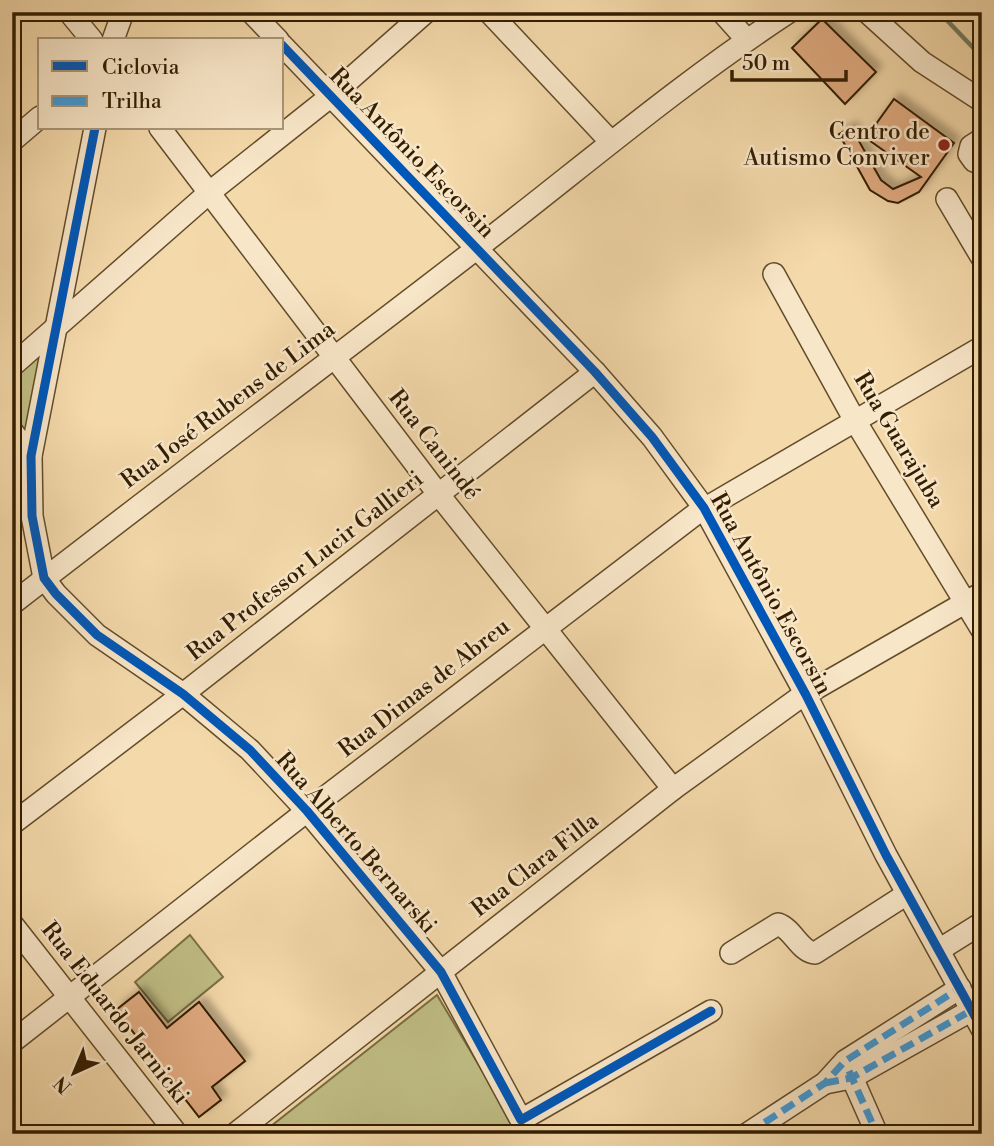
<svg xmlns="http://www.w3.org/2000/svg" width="994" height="1146" viewBox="0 0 994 1146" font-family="'Libre Bodoni',serif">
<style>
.green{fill:#c0be85;stroke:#796e42;stroke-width:2}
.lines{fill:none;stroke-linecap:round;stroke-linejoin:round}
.stream{stroke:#727c62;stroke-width:4.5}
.building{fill:#e2ac82;stroke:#321d00;stroke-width:2;filter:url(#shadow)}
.minor-casing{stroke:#624c2a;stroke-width:24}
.minor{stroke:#f8e6c8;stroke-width:21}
.quiet{stroke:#3e9bdc;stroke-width:7;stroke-dasharray:14 7;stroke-linecap:butt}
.cycleway-casing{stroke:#f8e6c8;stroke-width:13}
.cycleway{stroke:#0057b8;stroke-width:9}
.poi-dot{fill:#8f2418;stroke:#f8e6c8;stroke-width:2.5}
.labels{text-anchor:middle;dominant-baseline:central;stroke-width:5;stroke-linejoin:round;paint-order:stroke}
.poi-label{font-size:23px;fill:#321d00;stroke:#f8e6c8;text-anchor:end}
.street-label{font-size:23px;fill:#321d00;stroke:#f8e6c8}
</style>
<defs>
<filter id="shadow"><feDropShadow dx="6" dy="-6" stdDeviation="3.5" flood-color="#0004"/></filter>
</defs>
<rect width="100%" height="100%" fill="#f4d9aa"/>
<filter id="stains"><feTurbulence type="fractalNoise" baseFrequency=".00286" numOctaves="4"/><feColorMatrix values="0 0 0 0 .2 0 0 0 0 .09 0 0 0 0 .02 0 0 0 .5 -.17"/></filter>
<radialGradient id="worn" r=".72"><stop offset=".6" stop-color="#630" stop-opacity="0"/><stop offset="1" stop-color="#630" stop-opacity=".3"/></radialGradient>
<g class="green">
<polygon points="45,351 25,437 12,421 12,377"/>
<polygon points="190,935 223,977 168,1022 135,982"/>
<polygon points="437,995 520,1134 261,1134"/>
</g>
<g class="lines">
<polyline class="stream" points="939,12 982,57"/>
</g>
<g class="building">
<polygon points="822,19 876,72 845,104 792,48"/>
<polygon points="894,99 954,143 919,192 898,203 888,201 870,190 839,134 851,127 881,180 893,189 921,177 866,138"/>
<polygon points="139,992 167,1028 199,1002 245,1061 212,1087 221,1100 199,1117 116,1010"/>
</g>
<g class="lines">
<g class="minor-casing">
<g id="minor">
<polyline points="69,12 92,40"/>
<polyline points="251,12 278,40"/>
<polyline points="489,12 611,142"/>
<polyline points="722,12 747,40"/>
<polyline points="867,12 922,62 982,101"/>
<polyline points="113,40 123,12"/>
<polyline points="282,45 595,372 652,437 704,508 806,695 886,855 982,1029"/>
<polyline points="95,128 31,456 32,516 44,578 56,594 97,635 183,694 250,750 307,811 441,972 521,1120 711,1011"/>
<polyline points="160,128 439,495 673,789"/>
<polyline points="982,139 971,146 969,154 974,161 982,163"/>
<polyline points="12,141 40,117"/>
<polyline points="947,199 982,258"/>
<polyline points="774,274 854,419 982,630"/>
<polyline points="12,366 210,192 331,96 426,12"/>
<polyline points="12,431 31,456"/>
<path d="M12 604C166 484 322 368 476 249 580 169 679 84 789 12"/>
<polyline points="12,824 183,694 595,372"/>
<polyline points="12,924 177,1134"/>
<polyline points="939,950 982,923"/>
<path d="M731 953 778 924C793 929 800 952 815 953L907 894"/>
<polyline points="12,1042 307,811 697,513 982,347"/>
<polyline points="847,1066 877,1134"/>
<polyline points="825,1083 851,1078 972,1010"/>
<polyline points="235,1134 673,789 799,698 982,593"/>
<polyline points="747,1134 825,1083 845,1061 960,988"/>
</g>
</g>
<use href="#minor" class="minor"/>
<g class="quiet">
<polyline points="849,1071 877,1134"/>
<polyline points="825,1083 851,1078 972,1010"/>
<polyline points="747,1134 825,1083 845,1061 960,988"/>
</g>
<g class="cycleway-casing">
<g id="cycleway">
<polyline points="282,45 595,372 652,437 704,508 806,695 886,855 982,1029"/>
<polyline points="95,128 31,456 32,516 44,578 56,594 97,635 183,694 250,750 307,811 441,972 521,1120 711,1011"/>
</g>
</g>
<use href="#cycleway" class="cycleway"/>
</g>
<circle class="poi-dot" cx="944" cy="145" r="7"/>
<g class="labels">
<g class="poi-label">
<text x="930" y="132">Centro de<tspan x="930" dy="26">Autismo Conviver</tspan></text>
</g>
<g class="street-label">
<text transform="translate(412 153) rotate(46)">Rua Antônio Escorsin</text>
<text transform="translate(228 405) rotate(-37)">Rua José Rubens de Lima</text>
<text transform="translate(899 440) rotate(59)">Rua Guarajuba</text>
<text transform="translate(434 445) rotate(52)">Rua Canindé</text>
<text transform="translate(305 566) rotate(-38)">Rua Professor Lucir Gallieri</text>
<text transform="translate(771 594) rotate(61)">Rua Antônio Escorsin</text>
<text transform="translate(424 688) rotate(-38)">Rua Dimas de Abreu</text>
<text transform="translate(356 843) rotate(49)">Rua Alberto Bernarski</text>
<text transform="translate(535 865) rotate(-38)">Rua Clara Filla</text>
<text transform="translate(115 1013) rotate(52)">Rua Eduardo Jarnicki</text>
</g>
</g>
<rect width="994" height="1146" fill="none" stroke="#f4d9aa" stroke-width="42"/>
<rect x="14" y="14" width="966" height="1118" fill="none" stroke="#321d00" stroke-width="3.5"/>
<rect x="21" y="21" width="952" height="1104" fill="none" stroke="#321d00" stroke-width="2"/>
<rect x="38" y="38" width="245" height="91" fill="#f8e6c8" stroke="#a99678" stroke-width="2"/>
<rect x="52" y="61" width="35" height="10" fill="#0057b8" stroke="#a99678" stroke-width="2"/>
<text x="102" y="74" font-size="21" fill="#321d00">Ciclovia</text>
<rect x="52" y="96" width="35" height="10" fill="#3e9bdc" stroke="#a99678" stroke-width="2"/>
<text x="102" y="108" font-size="21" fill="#321d00">Trilha</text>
<g transform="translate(74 1073) rotate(224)" stroke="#f8e6c8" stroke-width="5" paint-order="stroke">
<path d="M0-5L12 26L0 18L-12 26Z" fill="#321d00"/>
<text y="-10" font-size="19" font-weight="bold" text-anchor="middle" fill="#321d00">N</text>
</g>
<path d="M732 70v10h114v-10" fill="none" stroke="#321d00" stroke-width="3.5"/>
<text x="742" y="70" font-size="21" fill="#321d00" stroke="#f8e6c8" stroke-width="5" paint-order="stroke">50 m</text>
<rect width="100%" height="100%" filter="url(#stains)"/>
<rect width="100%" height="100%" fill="url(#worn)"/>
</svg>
